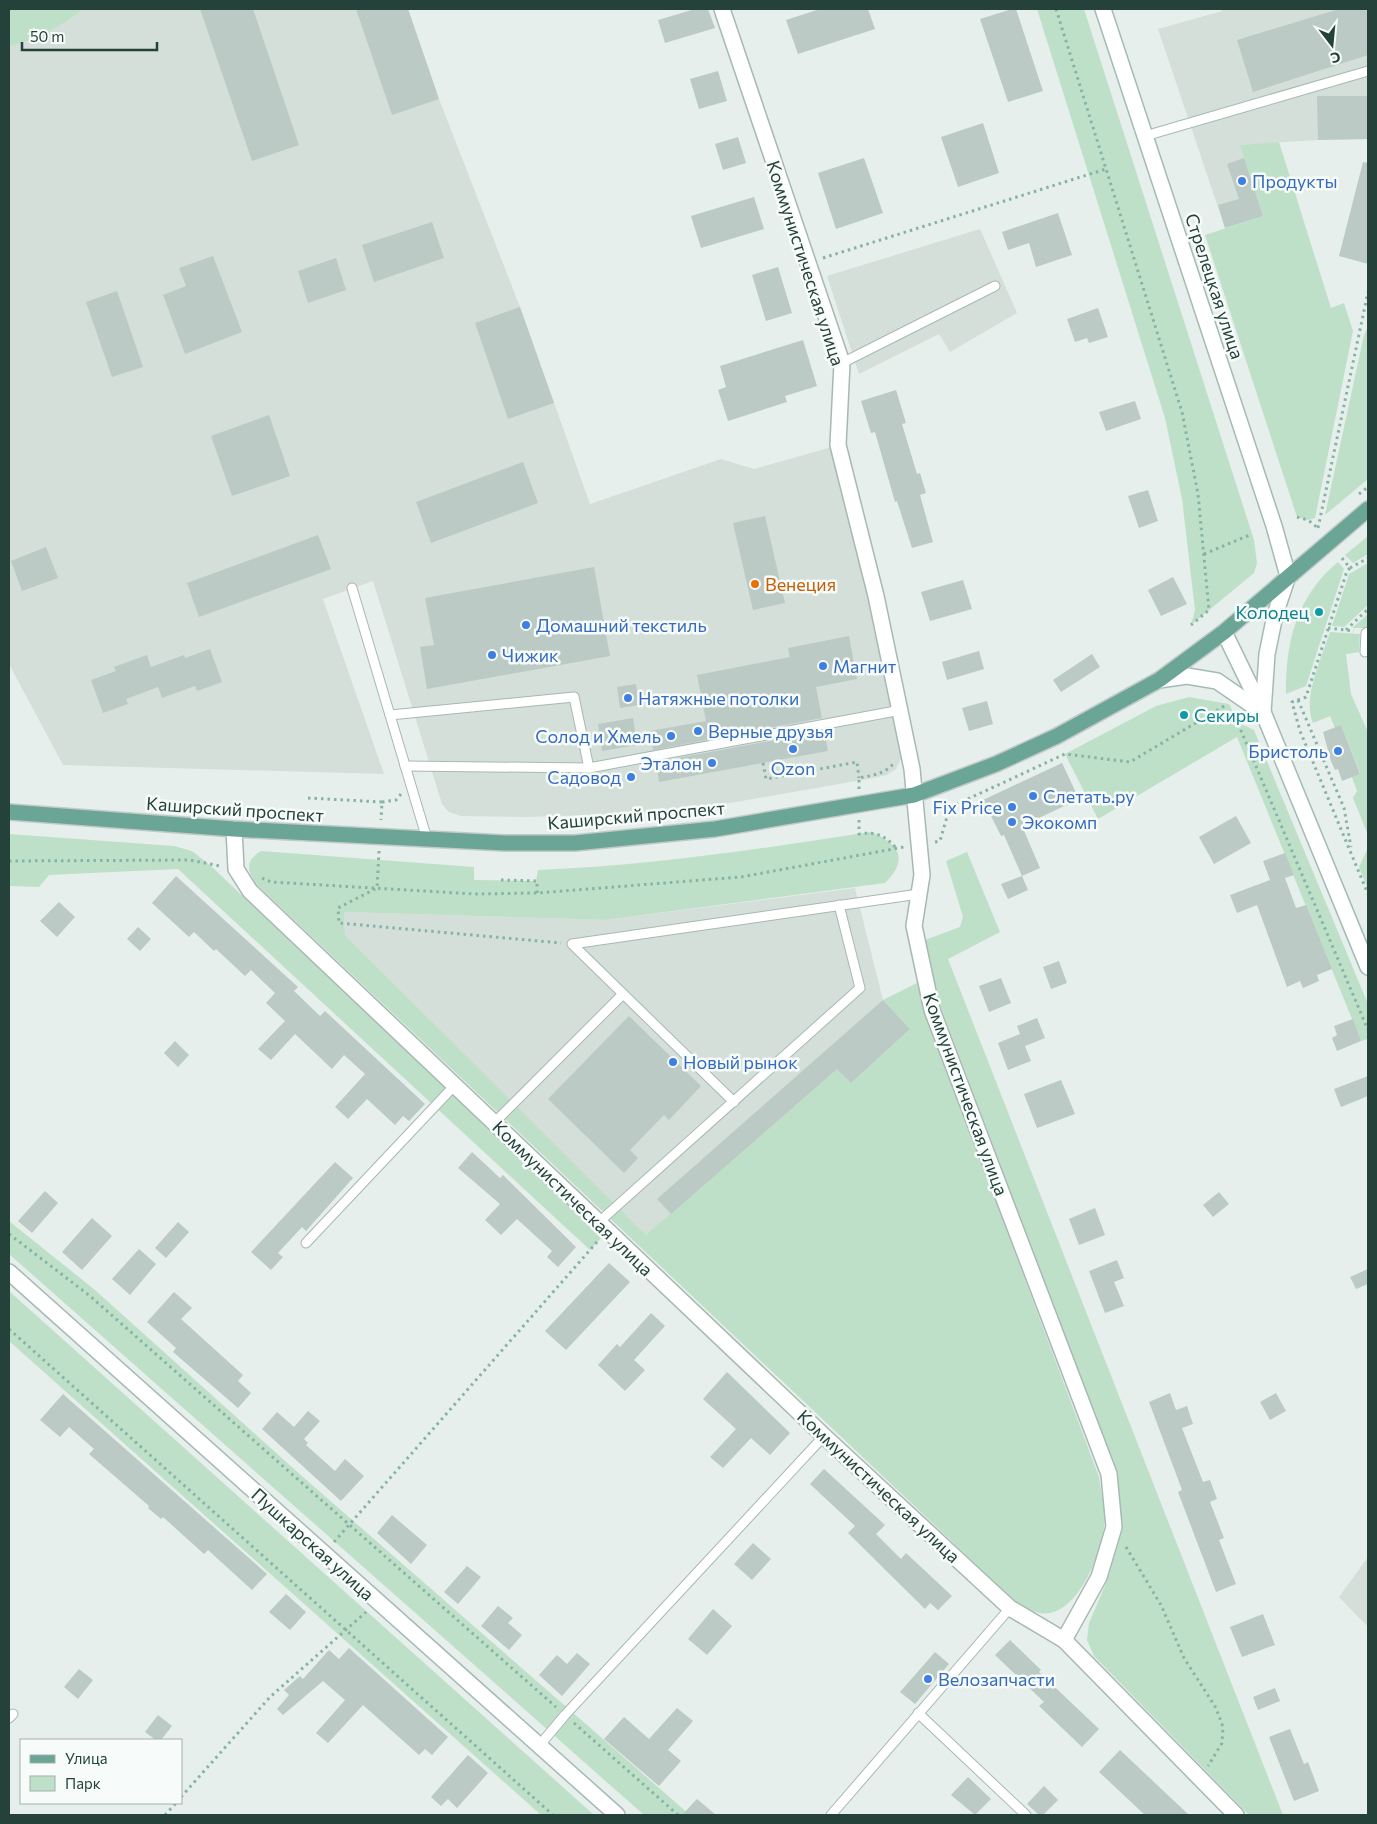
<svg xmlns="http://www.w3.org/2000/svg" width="1377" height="1824" viewBox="0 0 1377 1824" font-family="Commissioner,sans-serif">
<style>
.built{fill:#d4dfda}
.green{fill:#bfe0c8}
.building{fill:#bbcac4}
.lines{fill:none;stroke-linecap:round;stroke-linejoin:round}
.lane-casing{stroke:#a8b8b2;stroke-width:11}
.street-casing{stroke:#a8b8b2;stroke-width:18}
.secondary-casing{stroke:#a4bbb3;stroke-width:18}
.primary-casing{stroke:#c2cac8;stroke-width:18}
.path{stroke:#86b3a5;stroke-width:3;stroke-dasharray:2.5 4;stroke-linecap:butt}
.lane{stroke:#fff;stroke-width:9}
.street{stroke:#fff;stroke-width:15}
.secondary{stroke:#fff;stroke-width:15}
.primary{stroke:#6aa596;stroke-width:15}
.shop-dot{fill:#3f7fe0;stroke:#f7fbf9;stroke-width:2}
.food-dot{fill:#e8710a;stroke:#f7fbf9;stroke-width:2}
.culture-dot{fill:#0f9aa8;stroke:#f7fbf9;stroke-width:2}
.labels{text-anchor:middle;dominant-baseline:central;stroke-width:5;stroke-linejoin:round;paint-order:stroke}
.shop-label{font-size:18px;fill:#366cbe;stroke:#f7fbf9;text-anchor:start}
.street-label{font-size:18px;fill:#24423a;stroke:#f7fbf9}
.food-label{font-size:18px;fill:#c56008;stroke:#f7fbf9;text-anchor:start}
.culture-label{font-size:18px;fill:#0d838f;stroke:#f7fbf9;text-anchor:end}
</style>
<rect width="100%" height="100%" fill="#e6efeb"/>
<g class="built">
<polygon points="9,9 408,9 439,99 520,307 590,504 721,459 754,469 832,447 871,609 900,746 901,759 896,769 887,775 873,778 702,808 622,814 528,817 461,816 449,812 442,804 373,581 323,599 384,774 63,765 9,664"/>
<polygon points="1221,9 1368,9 1368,139 1318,140 1241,145 1263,216 1225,228 1158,29 1222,11"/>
<polygon points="980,229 1017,313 950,352 939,334 859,374 827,276"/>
<polygon points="855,888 883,1000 910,1029 851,1083 646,1236 345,935 344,912 605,920"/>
<polygon points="1368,1557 1368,1627 1339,1597"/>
</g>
<g class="green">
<path d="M9 9H83C60 27 38 39 9 46Z"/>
<polygon points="1037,9 1084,9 1254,540 1257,563 1254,573 1191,625 1195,610 1182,499 1165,418"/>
<polygon points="1279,142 1331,308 1344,303 1353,331 1315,518 1308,520 1297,517 1205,235 1263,216 1240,145"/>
<polygon points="1368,327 1368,479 1325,515 1364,335"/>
<polygon points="1368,536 1368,554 1353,563 1345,555"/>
<path d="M1338 562 1344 569 1306 686 1286 694C1285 642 1297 596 1338 562Z"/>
<polygon points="1368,563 1368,605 1344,627 1332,626 1349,574"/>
<polygon points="1368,614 1368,628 1352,628"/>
<path d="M1330 632 1360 634 1359 652 1346 654 1351 694 1368 732V835L1353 798 1357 791 1352 777 1360 773 1341 725 1335 728 1330 716 1313 723C1302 697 1322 658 1330 632Z"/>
<polygon points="1189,697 1229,704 1239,723 1254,730 1368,1004 1368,1039 1361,1041 1237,737 1098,819 1065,754 1156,706"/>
<path d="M870 832C898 842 910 859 885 883L605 920 344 912 345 935 646 1235 837 1069 851 1083 910 1029 883 1000 917 983 925 1013 1099 1477C1101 1492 1106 1512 1104 1527 1101 1555 1076 1620 1039 1613 1030 1611 1022 1605 1015 1601L256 884C246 869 246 860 261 851L474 867V880L536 881 538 870C649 866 759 849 870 832Z"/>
<polygon points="9,834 174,846 192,851 211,866 602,1237 590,1250 178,869 49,875 39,887 9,886"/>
<polygon points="1368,848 1368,889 1359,867"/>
<polygon points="967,852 1000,932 948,959 1283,1815 1249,1815 1094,1656 1087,1640 1089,1623 1107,1581 1123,1528 1117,1472 941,1008 925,940 960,927 963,917 946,861"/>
<polygon points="9,1221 95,1290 303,1477 690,1815 644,1815 9,1254"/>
<polygon points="9,1291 594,1815 541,1815 9,1341"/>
</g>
<g class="building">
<polygon points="200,9 253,9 299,145 252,161"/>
<polygon points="356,9 408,9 439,99 392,115"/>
<polygon points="695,9 708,9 715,28 665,43 658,20"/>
<polygon points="820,9 868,9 875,29 798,54 786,20"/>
<polygon points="1012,9 1016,9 1043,91 1008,102 980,19"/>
<polygon points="1339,9 1368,9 1368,55 1253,92 1237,40"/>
<polygon points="718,71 727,101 699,109 690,79"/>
<polygon points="1317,96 1368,96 1368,139 1318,140"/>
<polygon points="983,123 999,173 958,187 941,137"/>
<polygon points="738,137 746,163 723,170 715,144"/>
<polygon points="864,158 883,213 836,229 818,173"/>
<polygon points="1244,158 1263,216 1225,228 1218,205 1239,199 1227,164"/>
<polygon points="1363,162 1368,163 1368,264 1339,256"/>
<polygon points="754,197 764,229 701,248 691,216"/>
<polygon points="1058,213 1072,255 1036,267 1029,243 1008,250 1002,232"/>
<polygon points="432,222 444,258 374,282 362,245"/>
<polygon points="213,256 242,332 185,354 163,295 186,286 179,268"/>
<polygon points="336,258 346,290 308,303 298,271"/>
<polygon points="778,267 792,313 766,321 752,275"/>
<polygon points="117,291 143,367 112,377 86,302"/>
<polygon points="520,307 554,403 508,419 475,323"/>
<polygon points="1098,308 1108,337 1089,343 1087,338 1075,342 1067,319"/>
<polygon points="803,340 817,386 785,396 787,402 728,421 718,390 726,387 720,366"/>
<polygon points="896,390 906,423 902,424 917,474 920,473 926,493 920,495 933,542 912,548 897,501 895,502 875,432 871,433 861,401"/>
<polygon points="1135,401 1141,419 1106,431 1099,412"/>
<polygon points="269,415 290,476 232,496 211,436"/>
<polygon points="523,462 538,503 431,543 416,502"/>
<polygon points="1148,490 1158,521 1139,528 1128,496"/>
<polygon points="765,516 785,603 753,610 733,523"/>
<polygon points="318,535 331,569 199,617 187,583"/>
<polygon points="46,547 58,578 22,591 11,561"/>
<polygon points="594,567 610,656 427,689 420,647 434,645 425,598"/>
<polygon points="1173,577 1187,604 1161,616 1148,590"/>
<polygon points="963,580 972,609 930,621 921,592"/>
<polygon points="849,636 857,679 816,687 822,718 653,750 650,731 706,721 697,675 790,657 788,648"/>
<polygon points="210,649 222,682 197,691 195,686 162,698 158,687 126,699 128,704 103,713 91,680 116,671 114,667 147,655 151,667 184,655 185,658"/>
<polygon points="979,651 984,669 947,680 942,662"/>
<polygon points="1092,654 1100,667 1061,692 1053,680"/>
<polygon points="636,684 639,705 620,708 617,687"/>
<polygon points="987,701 993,724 969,731 962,708"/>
<polygon points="633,718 637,745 602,751 598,724"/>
<polygon points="1341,725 1360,774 1342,781 1338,769 1335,770 1331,761 1323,732"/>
<polygon points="824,731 828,751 659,782 656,762"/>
<polygon points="1062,763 1079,799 1022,826 1040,868 1022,876 1004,835 1001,836 983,800"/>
<polygon points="1236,816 1251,843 1214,864 1199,837"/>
<polygon points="1285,853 1294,875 1285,878 1296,908 1306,905 1332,969 1317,975 1319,981 1303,988 1300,981 1287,987 1257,905 1237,913 1230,895 1270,880 1263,861"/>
<polygon points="176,876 298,987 294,991 320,1016 325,1011 425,1104 409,1121 403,1116 395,1125 367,1099 348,1119 335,1107 365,1074 344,1055 332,1069 295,1034 271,1060 258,1049 285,1021 266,1003 275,993 251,970 245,976 216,949 214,951 194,932 189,937 152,903"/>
<polygon points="1022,876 1028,890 1008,899 1001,884"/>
<polygon points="59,902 75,917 57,937 40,921"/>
<polygon points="138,927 151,939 140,951 127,939"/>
<polygon points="1059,961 1067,983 1051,989 1043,967"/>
<polygon points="1001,978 1011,1003 989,1012 979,986"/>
<polygon points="883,1000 910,1029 851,1083 837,1069 671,1214 657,1199"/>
<polygon points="629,1016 701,1086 669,1120 664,1115 630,1150 638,1158 624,1173 548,1099"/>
<polygon points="1037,1018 1045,1038 1025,1046 1031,1061 1008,1070 998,1043 1020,1034 1017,1026"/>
<polygon points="1353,1019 1361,1041 1337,1051 1332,1038 1337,1035 1334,1026"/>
<polygon points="175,1041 189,1055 178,1067 164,1053"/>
<polygon points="1368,1076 1368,1096 1341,1107 1334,1089"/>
<polygon points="1061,1080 1075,1114 1037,1128 1024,1094"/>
<polygon points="472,1152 500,1178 503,1175 576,1247 558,1267 547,1257 552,1251 517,1219 501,1235 485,1220 500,1204 458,1168"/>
<polygon points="335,1162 353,1178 306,1231 302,1227 278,1253 283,1257 271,1270 251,1252"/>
<polygon points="45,1191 58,1203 32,1233 18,1221"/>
<polygon points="1219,1192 1229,1204 1213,1217 1203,1205"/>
<polygon points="1095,1208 1105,1235 1079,1245 1069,1219"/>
<polygon points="92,1218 112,1236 82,1270 62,1252"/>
<polygon points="178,1222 189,1232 166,1258 155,1248"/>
<polygon points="139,1249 156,1264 130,1295 112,1279"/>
<polygon points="1117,1260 1124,1278 1114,1282 1124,1306 1105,1313 1089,1271"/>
<polygon points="609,1263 630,1282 566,1350 545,1331"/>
<polygon points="1368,1269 1368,1284 1356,1289 1350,1277"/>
<polygon points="174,1292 192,1308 181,1319 243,1375 238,1381 251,1393 238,1408 173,1352 176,1348 147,1322"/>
<polygon points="651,1313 665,1326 634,1360 645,1370 625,1391 598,1365 617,1344 620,1347"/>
<polygon points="727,1372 790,1433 770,1455 751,1438 723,1468 710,1457 736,1429 703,1399"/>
<polygon points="1170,1393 1176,1410 1187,1406 1193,1424 1182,1428 1203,1482 1210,1480 1217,1499 1210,1502 1224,1538 1219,1540 1236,1584 1216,1592 1178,1492 1182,1490 1149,1402"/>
<polygon points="1276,1393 1286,1411 1270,1420 1260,1402"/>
<polygon points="63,1394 267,1574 252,1590 208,1550 204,1554 163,1517 161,1519 148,1508 149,1506 89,1454 94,1449 69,1427 60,1437 40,1420"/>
<polygon points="308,1411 320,1421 304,1439 308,1443 306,1445 335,1471 345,1459 364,1476 341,1501 262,1429 277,1412 294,1427"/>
<polygon points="824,1469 885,1525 876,1534 901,1559 906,1553 952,1596 938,1610 930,1603 925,1609 848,1533 855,1526 810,1484"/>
<polygon points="392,1515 427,1545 411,1564 377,1533"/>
<polygon points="753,1543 771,1559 752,1580 734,1564"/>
<polygon points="467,1566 481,1577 458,1604 444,1592"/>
<polygon points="286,1594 306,1612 290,1630 269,1612"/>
<polygon points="498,1606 513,1618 508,1623 522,1635 509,1650 481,1626"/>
<polygon points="713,1609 732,1626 707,1655 688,1639"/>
<polygon points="1263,1614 1275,1645 1242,1657 1230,1627"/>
<polygon points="1010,1640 1041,1670 1039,1672 1099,1729 1082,1747 1039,1706 1044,1702 995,1655"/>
<polygon points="349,1648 448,1737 432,1755 425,1749 419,1755 363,1705 328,1743 316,1733 345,1700 323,1681 283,1715 277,1709 289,1695 284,1690 300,1676 303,1679 329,1650 339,1659"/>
<polygon points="935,1652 949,1664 915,1704 900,1692"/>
<polygon points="577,1653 590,1664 562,1696 539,1675 557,1655 567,1664"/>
<polygon points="79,1669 93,1680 78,1699 64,1687"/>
<polygon points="1275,1688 1280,1701 1258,1710 1253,1697"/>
<polygon points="677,1708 693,1721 668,1750 681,1761 659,1786 604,1739 624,1717 649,1739"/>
<polygon points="158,1715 172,1726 161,1740 156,1740 145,1732"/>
<polygon points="1290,1729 1304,1764 1308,1762 1319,1791 1294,1801 1269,1737"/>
<polygon points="1120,1750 1189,1815 1145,1815 1099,1772"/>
<polygon points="468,1755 488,1773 457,1808 448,1799 441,1806 431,1797"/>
<polygon points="968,1777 991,1799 975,1815 951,1795"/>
<polygon points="1044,1786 1058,1800 1043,1815 1039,1815 1027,1804"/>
<polygon points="697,1799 716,1815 682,1815"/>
</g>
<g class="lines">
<g class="lane-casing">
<g id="lane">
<polyline points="1145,136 1368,71"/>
<polyline points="842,363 995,286"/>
<polyline points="352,588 427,839"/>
<polyline points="1365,652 1366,633 1368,632"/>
<polyline points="390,715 574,697 589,768 405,766"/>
<polyline points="589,768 901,710"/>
<polyline points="734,1102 572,944 919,894"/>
<polyline points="494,1123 623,994"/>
<polyline points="599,1222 860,988 839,905"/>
<polyline points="306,1243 455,1085"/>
<polyline points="918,1713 1026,1815"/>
<polyline points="9,1718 13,1714"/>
<polyline points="539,1746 565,1715 824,1436"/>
<polyline points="831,1815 1010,1608"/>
</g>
</g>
<g class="street-casing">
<g id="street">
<polyline points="722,9 842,363 838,445 876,596 912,769 922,875 914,926 932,1010 1109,1474 1114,1527 1099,1577 1064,1640"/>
<polyline points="234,829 236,869 250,891 824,1436 1010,1608 1064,1640 1236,1815"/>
</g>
</g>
<g class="secondary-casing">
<g id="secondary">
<polyline points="1103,9 1274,526 1288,576 1275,615 1267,654 1263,712"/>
<polyline points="1224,632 1263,712 1368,967"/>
<polyline points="1159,680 1187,676 1217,681 1262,712"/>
<polyline points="9,1272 617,1815"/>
</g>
</g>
<g class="primary-casing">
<polyline id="primary" points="9,812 234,829 427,839 505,843 575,843 715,829 914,795 996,764 1057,736 1159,680 1224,632 1368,509"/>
</g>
<g class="path">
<polyline points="1056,9 1182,412 1198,494 1209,610 1191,625"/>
<polyline points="823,258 1106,169"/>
<polyline points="1359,494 1368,487"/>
<polyline points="1297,517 1308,520 1318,528"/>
<polyline points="1318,528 1368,292"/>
<polyline points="1204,554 1252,534"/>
<polyline points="1342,558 1350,568 1347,571 1306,697 1292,702 1300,731 1368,894"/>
<polyline points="1350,568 1368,558"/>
<polyline points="1328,628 1354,631"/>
<polyline points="1346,630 1368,609"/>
<polyline points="1298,700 1344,808 1351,847"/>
<polyline points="1233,712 1368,1030"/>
<polyline points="763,763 766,779 857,762 859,778"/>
<path d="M859 789V778C874 775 885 774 895 762"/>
<polyline points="308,798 382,802 381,820"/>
<polyline points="382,802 396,800 401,794"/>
<path d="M859 820V834C875 831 886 836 896 848"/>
<polyline points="935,842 940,841 947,817 957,804 1065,754 1130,762 1226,705"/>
<polyline points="379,851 377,888 338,908 339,923 561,943"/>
<polyline points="9,861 190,860 220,866"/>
<polyline points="262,878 271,882 475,894 537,893 741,877 904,847"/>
<polyline points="501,880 537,881 537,893"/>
<polyline points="9,1234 90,1296 556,1707"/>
<polyline points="9,1329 553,1815"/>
<polyline points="334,1542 597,1242"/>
<polyline points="1126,1547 1161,1605 1184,1658 1216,1708 1223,1727 1222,1743 1208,1766"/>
<polyline points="574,1723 678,1815"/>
<polyline points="181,1797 270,1697 366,1612"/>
<polyline points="165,1815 176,1803"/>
</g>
<use href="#lane" class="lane"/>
<use href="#street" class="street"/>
<use href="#secondary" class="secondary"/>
<use href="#primary" class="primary"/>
</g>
<g class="shop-dot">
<circle cx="1242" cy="181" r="5"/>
<circle cx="526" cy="625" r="5"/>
<circle cx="492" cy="655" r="5"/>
<circle cx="823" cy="666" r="5"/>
<circle cx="628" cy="698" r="5"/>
<circle cx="698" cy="731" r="5"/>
<circle cx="671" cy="736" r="5"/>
<circle cx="793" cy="749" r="5"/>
<circle cx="1338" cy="751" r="5"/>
<circle cx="712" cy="763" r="5"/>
<circle cx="631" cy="777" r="5"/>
<circle cx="1033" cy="796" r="5"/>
<circle cx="1012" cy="807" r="5"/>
<circle cx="1012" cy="822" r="5"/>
<circle cx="673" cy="1062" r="5"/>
<circle cx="928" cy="1679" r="5"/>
</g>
<circle class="food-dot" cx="755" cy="584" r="5"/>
<g class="culture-dot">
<circle cx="1319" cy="612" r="5"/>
<circle cx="1184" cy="715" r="5"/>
</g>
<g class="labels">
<g class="shop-label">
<text x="1252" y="181">Продукты</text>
<text x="536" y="625">Домашний текстиль</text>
<text x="502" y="655">Чижик</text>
<text x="833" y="666">Магнит</text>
<text x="638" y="698">Натяжные потолки</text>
<text x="708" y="731">Верные друзья</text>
<text x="661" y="736" text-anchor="end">Солод и Хмель</text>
<text x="1328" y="751" text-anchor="end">Бристоль</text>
<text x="702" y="763" text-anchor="end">Эталон</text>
<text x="793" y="768" text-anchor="middle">Ozon</text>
<text x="621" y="777" text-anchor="end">Садовод</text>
<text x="1043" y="796">Слетать.ру</text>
<text x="1002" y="807" text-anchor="end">Fix Price</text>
<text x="1022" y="822">Экокомп</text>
<text x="683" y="1062">Новый рынок</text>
<text x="938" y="1679">Велозапчасти</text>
</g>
<g class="street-label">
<text transform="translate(806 263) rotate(72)">Коммунистическая улица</text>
<text transform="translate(1215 286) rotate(72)">Стрелецкая улица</text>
<text transform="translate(235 809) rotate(4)">Каширский проспект</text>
<text transform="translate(636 815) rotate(-5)">Каширский проспект</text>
<text transform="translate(966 1094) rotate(70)">Коммунистическая улица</text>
<text transform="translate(573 1198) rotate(44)">Коммунистическая улица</text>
<text transform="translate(879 1486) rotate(43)">Коммунистическая улица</text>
<text transform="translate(313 1544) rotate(42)">Пушкарская улица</text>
</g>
<g class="food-label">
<text x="765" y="584">Венеция</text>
</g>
<g class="culture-label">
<text x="1309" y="612">Колодец</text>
<text x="1194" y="715" text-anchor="start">Секиры</text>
</g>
</g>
<rect width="1377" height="1824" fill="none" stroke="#24423a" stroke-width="20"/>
<rect x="20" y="1739" width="162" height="65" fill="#f7fbf9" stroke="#a3b1ad"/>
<rect x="30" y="1755" width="25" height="8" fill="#6aa596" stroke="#a3b1ad"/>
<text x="65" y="1764" font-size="15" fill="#24423a">Улица</text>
<rect x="30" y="1776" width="25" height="15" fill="#bfe0c8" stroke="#a3b1ad"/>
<text x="65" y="1789" font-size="15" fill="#24423a">Парк</text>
<g transform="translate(1332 45) rotate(164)" stroke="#f7fbf9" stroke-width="4" paint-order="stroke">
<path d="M0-4L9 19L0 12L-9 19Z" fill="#24423a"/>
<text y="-8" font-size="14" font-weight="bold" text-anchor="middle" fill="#24423a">С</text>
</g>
<path d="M22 42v8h135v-8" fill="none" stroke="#24423a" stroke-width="2.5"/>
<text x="30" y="42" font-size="15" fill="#24423a" stroke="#f7fbf9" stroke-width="4" paint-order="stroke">50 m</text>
</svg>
